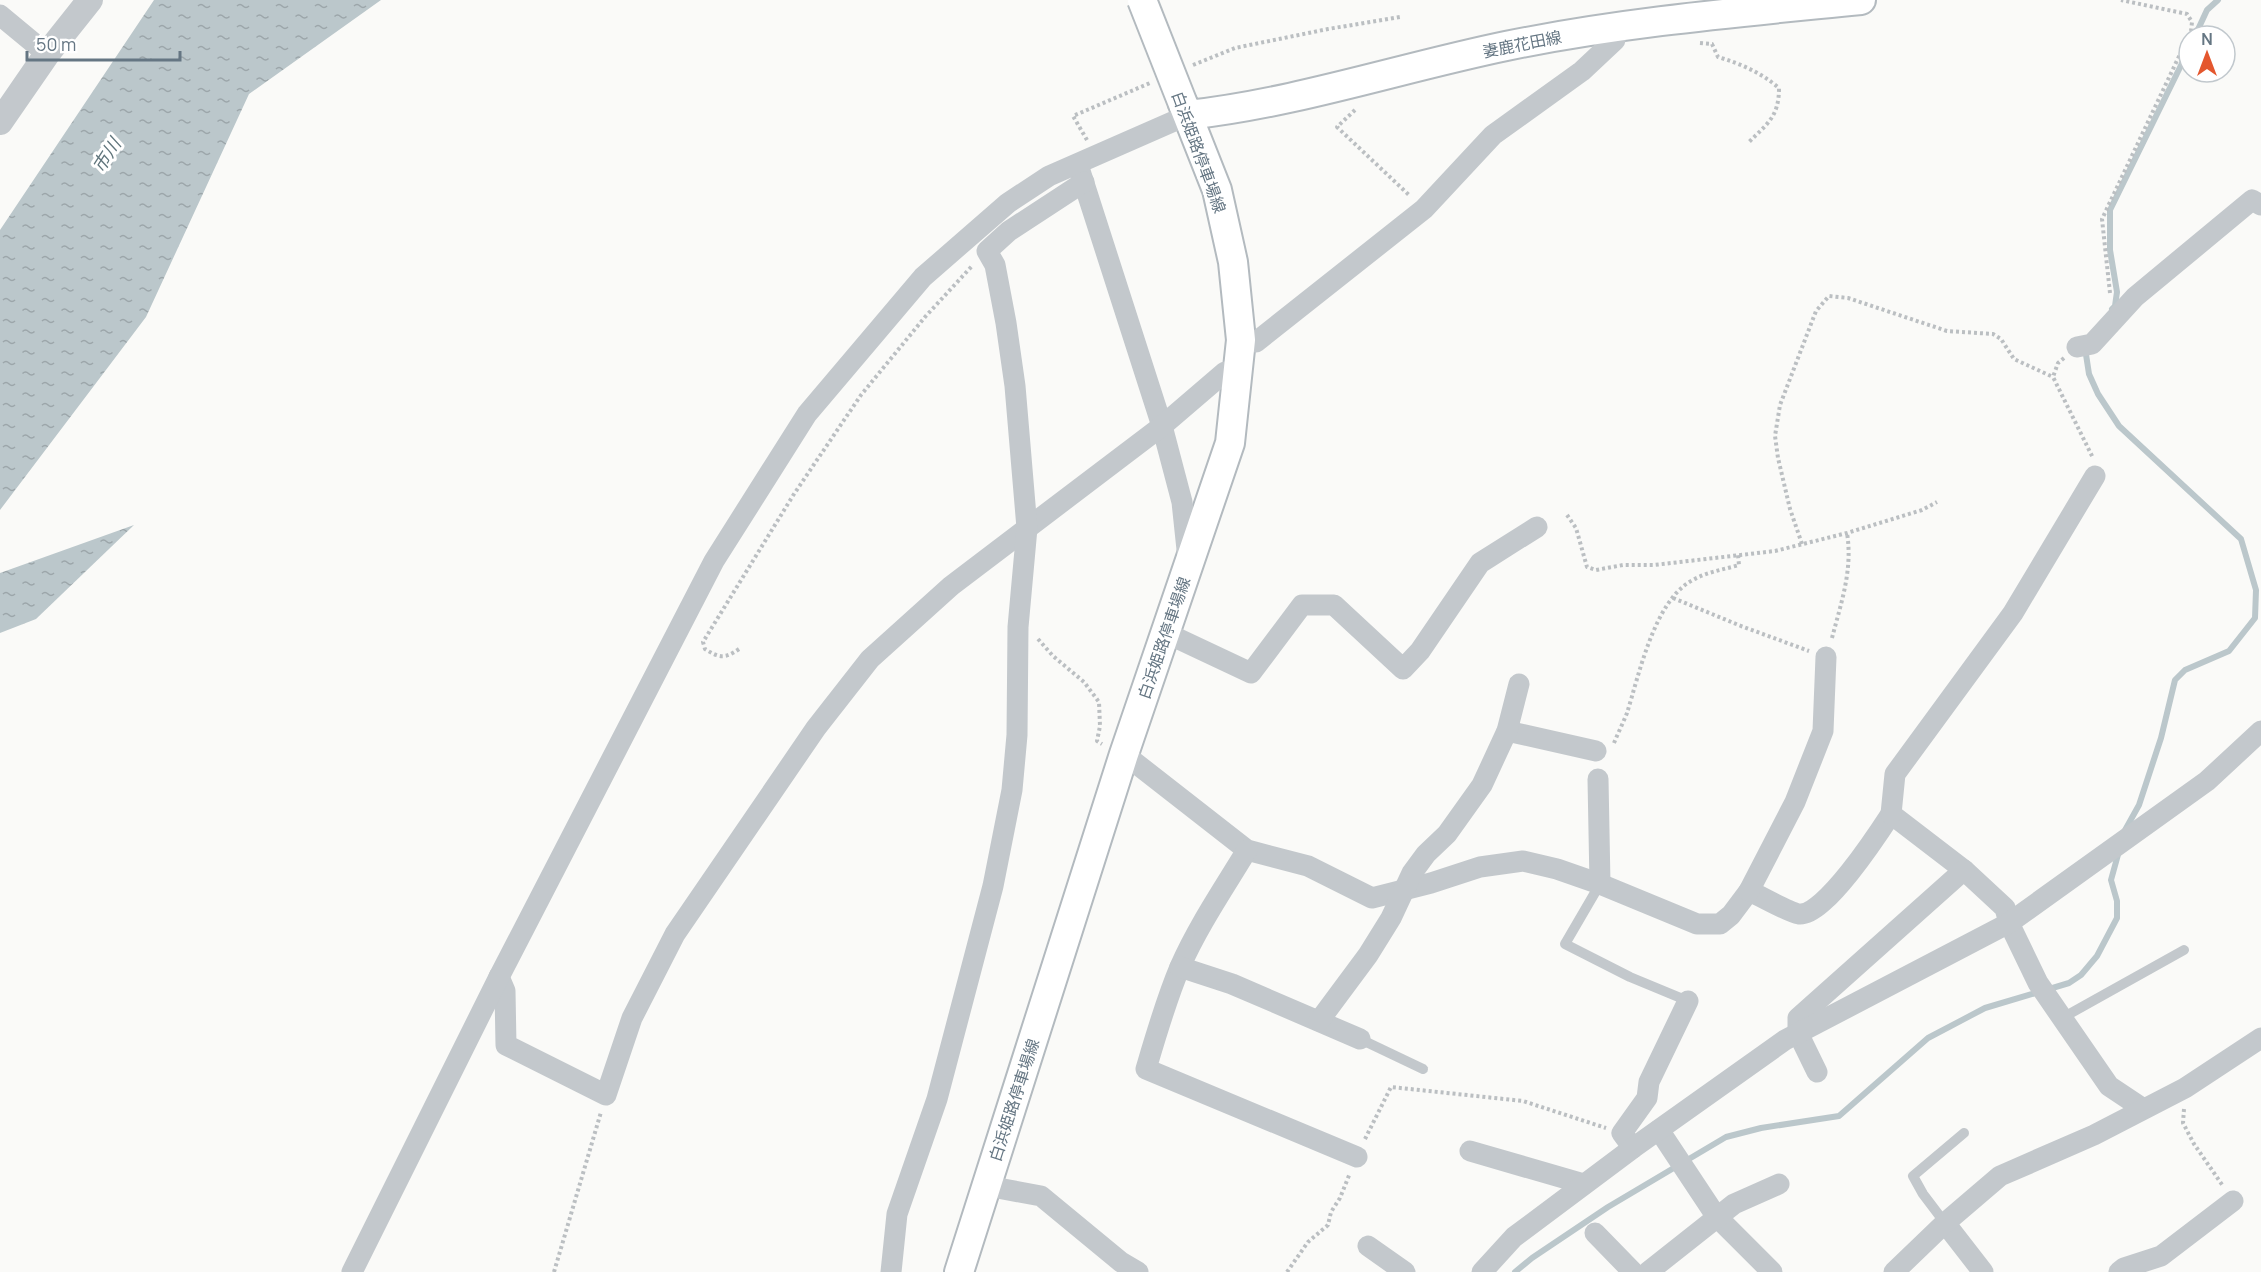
<svg xmlns="http://www.w3.org/2000/svg" width="2261" height="1272" viewBox="0 0 2261 1272" font-family="Manrope,'Noto Sans JP',sans-serif">
<style>
.water{fill:url(#water-ripples)}
.lines{fill:none;stroke-linecap:round;stroke-linejoin:round}
.stream{stroke:#bbc7cb;stroke-width:6}
.secondary-casing{stroke:#b3babf;stroke-width:32}
.path{stroke:#bbbfc2;stroke-width:4;stroke-dasharray:3 3;stroke-linecap:butt}
.service{stroke:#c3c8cc;stroke-width:10}
.minor{stroke:#c3c8cc;stroke-width:21}
.tertiary{stroke:#c3c8cc;stroke-width:26}
.secondary{stroke:#fff;stroke-width:28}
.secondary-bridge-casing{stroke:#b3babf;stroke-width:32;stroke-linecap:butt}
.secondary-bridge{stroke:#fff;stroke-width:28}
.labels{text-anchor:middle;dominant-baseline:central;stroke-width:6;stroke-linejoin:round;paint-order:stroke}
.street-label{font-size:16px;fill:#657683;stroke:#fff}
.water-label{font-size:18px;font-style:italic;fill:#60757c;stroke:#fff}
</style>
<defs>
<pattern id="water-ripples" width="26" height="14" patternUnits="userSpaceOnUse" patternTransform="scale(1.5)"><rect width="26" height="14" fill="#bbc7cb"/><path d="M2 4q2-2 4 0t4 0M15 11q2-2 4 0t4 0" fill="none" stroke="#9ca6aa"/></pattern>
</defs>
<rect width="100%" height="100%" fill="#fafaf8"/>
<g class="water">
<polygon points="154,0 381,0 249,94 146,317 0,510 0,230"/>
<polygon points="134,525 36,619 0,633 0,573"/>
</g>
<g class="lines">
<g class="stream">
<polyline points="2195,36 2207,10 2218,0"/>
<polyline points="2112,309 2115,306 2117,292 2110,250 2110,210 2189,49"/>
<polyline points="2085,348 2089,374 2098,394 2119,426 2241,539 2256,590 2255,618 2229,651 2185,670 2175,680 2161,738 2139,805 2124,832"/>
<polyline points="1515,1272 1532,1258 1608,1207 1726,1137 1761,1128 1839,1116 1928,1038 1985,1008 2069,983 2081,975 2097,956 2117,918 2117,901 2111,880 2119,851"/>
</g>
<g class="secondary-casing">
<g id="secondary">
<path d="M1188 115C1296 103 1400 68 1506 46 1623 22 1742 12 1861 0"/>
<polyline points="959,1272 1124,754 1230,443 1241,340 1233,262 1217,190 1183,104"/>
</g>
</g>
<g class="path">
<path d="M1700 43 1712 44 1718 57C1741 64 1760 72 1779 88 1779 117 1767 124 1748 143"/>
<polyline points="1193,65 1235,48 1328,29 1400,17"/>
<polyline points="1355,110 1337,127 1409,195"/>
<polyline points="1087,140 1073,116 1150,83"/>
<polyline points="2110,293 2102,219 2191,31 2192,22 2187,14 2121,0"/>
<polyline points="2064,358 2058,363 2053,377 2093,458"/>
<polyline points="1567,515 1576,528 1587,567 1596,570 1623,565 1654,565 1775,551 1847,533 1922,510 1937,502"/>
<polyline points="1802,544 1790,509 1778,458 1775,436 1780,405 1816,311 1829,296 1848,298 1947,331 1993,334 2001,339 2014,359 2053,377"/>
<polyline points="1673,598 1741,626 1809,651"/>
<path d="M1832 638C1841 603 1853 570 1847 533"/>
<polyline points="1038,639 1053,656 1084,682 1099,702 1100,726 1097,741 1102,744"/>
<path d="M739 649C725 659 719 658 705 649L703 642 794 494 861 395 925 317 972 266"/>
<path d="M1614 743C1618 733 1623 723 1627 713 1639 675 1654 602 1691 581 1706 572 1722 570 1739 565L1738 555"/>
<polyline points="2184,1109 2183,1123 2194,1144 2223,1186"/>
<polyline points="1365,1139 1391,1087 1523,1101 1606,1128"/>
<polyline points="554,1272 601,1112"/>
<polyline points="1287,1272 1308,1242 1328,1225 1331,1212 1340,1198 1350,1173"/>
</g>
<g class="service">
<polyline points="1600,884 1565,944 1630,977 1688,1001"/>
<polyline points="2062,1018 2184,950"/>
<polyline points="1360,1039 1423,1069"/>
<polyline points="1945,1223 1923,1194 1913,1176 1964,1133"/>
</g>
<g class="minor">
<polyline points="0,15 47,54"/>
<polyline points="1080,171 1162,426 1182,502 1188,559"/>
<polyline points="1256,342 1424,209 1493,135 1582,71 1615,40 1617,26"/>
<polyline points="2077,347 2092,344 2135,297 2252,200 2261,205"/>
<polyline points="1166,633 1251,673 1302,605 1334,605 1403,669 1420,651 1480,563 1537,527"/>
<polyline points="1507,731 1596,751"/>
<path d="M1124 754 1247 850 1308 866 1372 898 1431 883 1480 867 1523 861 1557 869 1600 884 1697 924H1720L1731 915 1749 891C1761 896 1788 912 1799 914 1824 917 1878 834 1891 814L1964 870 2005 908 2009 923 2038 983 2109 1086 2142 1108"/>
<polyline points="1598,779 1600,884"/>
<polyline points="1891,814 1895,774 2013,613 2095,476"/>
<path d="M1247 850C1224 888 1198 926 1180 967 1166 1000 1156 1035 1146 1069L1357 1157"/>
<polyline points="1749,891 1795,802 1823,731 1826,657"/>
<polyline points="1180,967 1232,984 1360,1039"/>
<polyline points="499,977 505,991 506,1045 606,1095 632,1018 675,934 816,728 870,659 951,586 1162,426 1225,372"/>
<polyline points="1319,1021 1368,955 1391,918 1412,873 1426,854 1447,834 1482,785 1507,731 1519,684"/>
<polyline points="1817,1072 1798,1033 1798,1018 1964,870"/>
<polyline points="1659,1130 1716,1216 1772,1272"/>
<polyline points="1633,1148 1622,1133 1647,1098 1649,1082 1688,1001"/>
<polyline points="1470,1151 1584,1184"/>
<polyline points="987,1186 1041,1196 1121,1262 1138,1272"/>
<polyline points="1945,1223 1983,1272"/>
<polyline points="1595,1233 1633,1272"/>
<polyline points="1368,1246 1405,1272"/>
<polyline points="352,1272 499,977 714,561 807,414 923,277 1008,203 1049,176 1188,115"/>
<polyline points="891,1272 897,1214 937,1099 993,886 1012,790 1017,735 1018,627 1027,528 1015,386 1006,323 995,265 987,251 1009,231 1084,182"/>
<polyline points="1482,1272 1514,1237 1633,1148 1785,1040 2009,923 2207,781 2261,731"/>
<polyline points="1648,1272 1734,1204 1779,1184"/>
<polyline points="1894,1272 1945,1223 2000,1176 2094,1135 2185,1088 2261,1038"/>
<polyline points="2119,1272 2124,1268 2161,1256 2233,1201"/>
</g>
<polyline class="tertiary" points="0,122 47,54 90,0"/>
<use href="#secondary" class="secondary"/>
<g class="secondary-bridge-casing">
<polyline id="secondary-bridge" points="1142,0 1183,104"/>
</g>
<use href="#secondary-bridge" class="secondary-bridge"/>
</g>
<g class="labels">
<g class="street-label">
<text transform="translate(1522 44) rotate(-11)">妻鹿花田線</text>
<text transform="translate(1199 152) rotate(70)">白浜姫路停車場線</text>
<text transform="translate(1164 638) rotate(-71)">白浜姫路停車場線</text>
<text transform="translate(1014 1100) rotate(-72)">白浜姫路停車場線</text>
</g>
<g class="water-label">
<text transform="translate(106 155) rotate(-57)">市川</text>
</g>
</g>
<g transform="translate(2207 54)"><circle r="28" fill="#ffffff" stroke="#c1c8cd" stroke-width="1.5"/>
<path d="M0-4.5L10 22L0 15L-10 22Z" fill="#e4572e"/>
<text y="-9" font-size="16" font-weight="bold" text-anchor="middle" fill="#657683">N</text>
</g>
<path d="M27 51v9h153v-9" fill="none" stroke="#657683" stroke-width="3"/>
<text x="36" y="51" font-size="18" fill="#657683" stroke="#ffffff" stroke-width="4.5" paint-order="stroke">50 m</text>
</svg>
